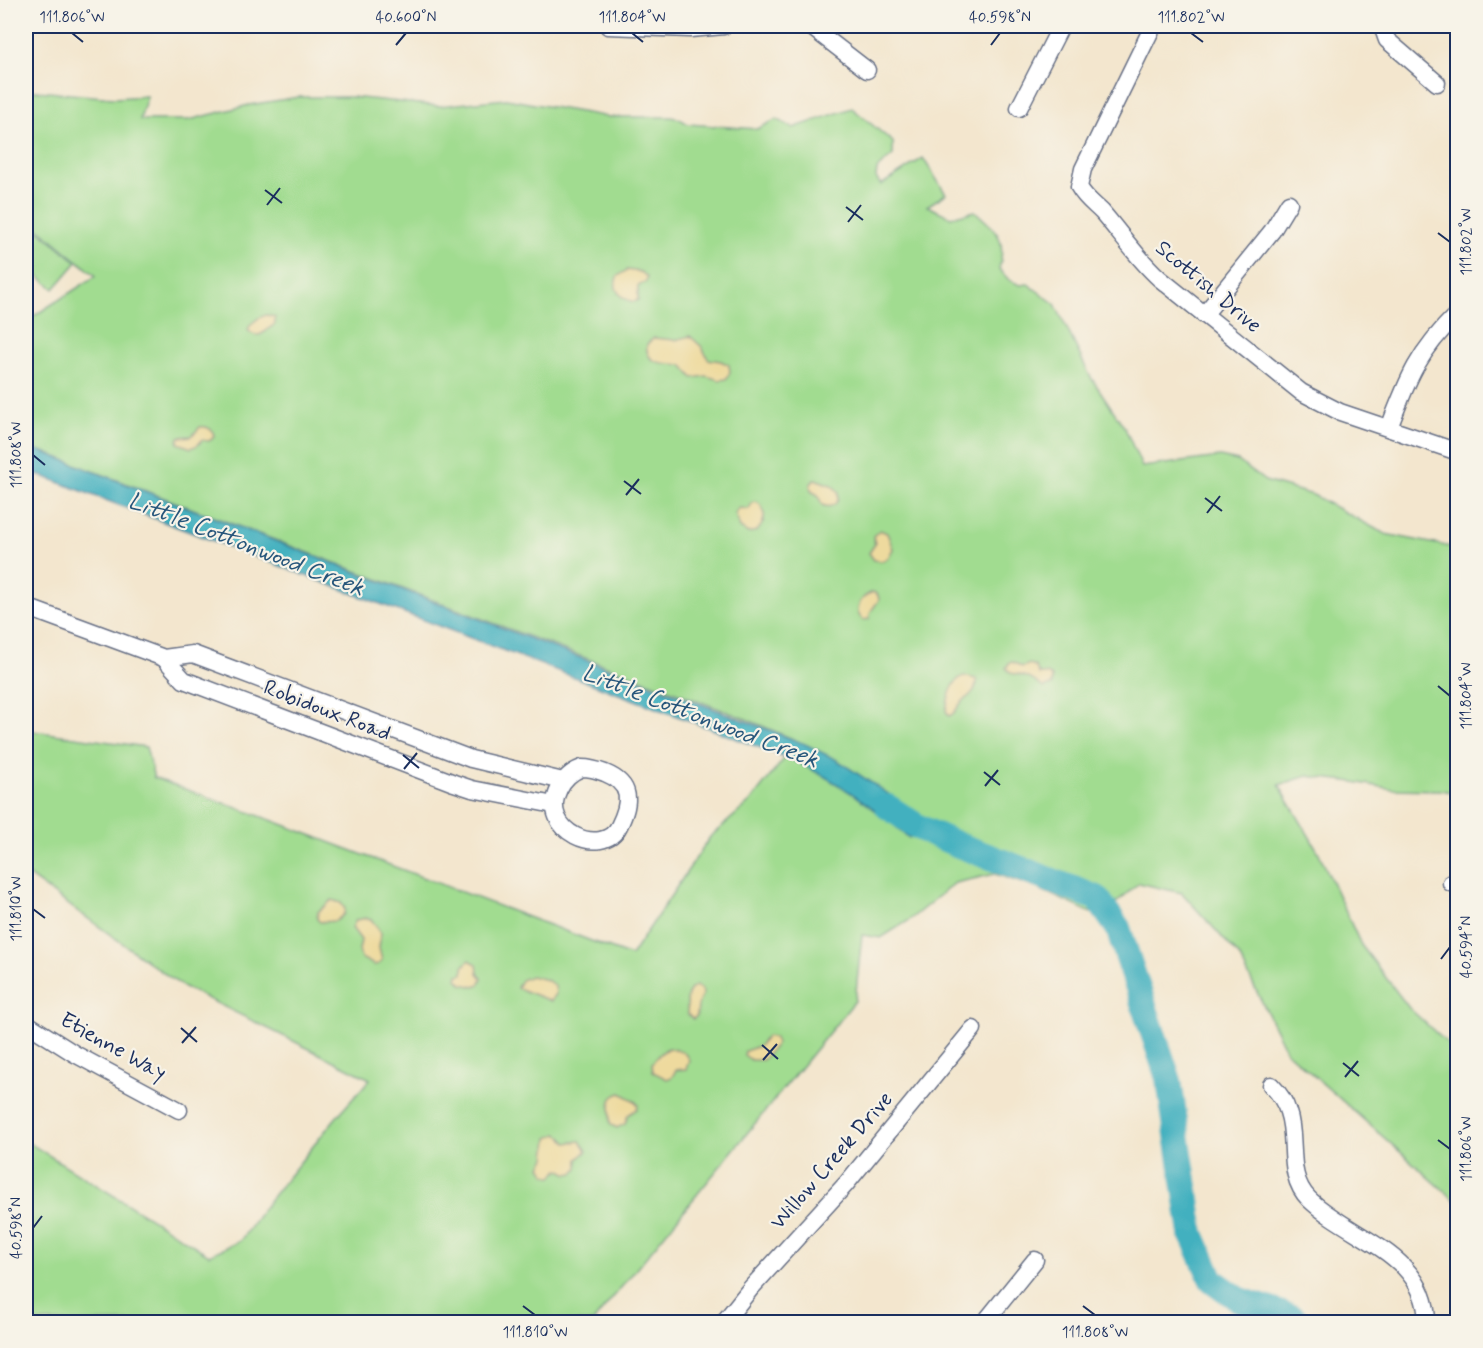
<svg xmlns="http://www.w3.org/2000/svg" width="1483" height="1348" viewBox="0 0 1483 1348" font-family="Mynerve,sans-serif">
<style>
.green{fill:#a1dc90;stroke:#5e8677;stroke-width:1.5}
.sand{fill:#eeda9e;stroke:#84847e;stroke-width:1.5}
.water{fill:#42b0bf;stroke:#2e708e;stroke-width:1.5}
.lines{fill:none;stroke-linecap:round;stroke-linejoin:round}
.river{stroke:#42b0bf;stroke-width:26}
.minor-casing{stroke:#676f85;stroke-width:19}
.minor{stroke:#fff;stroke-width:16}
.ticks{fill:none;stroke:#1b2f5e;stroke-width:2}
.labels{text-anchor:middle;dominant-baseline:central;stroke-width:4.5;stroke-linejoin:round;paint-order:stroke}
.street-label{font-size:22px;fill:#1b2f5e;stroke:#f7f3e8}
.water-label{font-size:24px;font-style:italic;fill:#27567b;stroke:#f7f3e8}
.neatline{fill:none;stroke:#1b2f5e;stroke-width:2}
.ticks-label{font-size:15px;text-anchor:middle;fill:#1b2f5e}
</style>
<rect width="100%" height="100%" fill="#f7f3e8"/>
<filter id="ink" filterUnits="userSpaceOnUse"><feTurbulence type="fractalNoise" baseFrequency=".0167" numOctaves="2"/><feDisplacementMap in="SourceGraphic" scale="12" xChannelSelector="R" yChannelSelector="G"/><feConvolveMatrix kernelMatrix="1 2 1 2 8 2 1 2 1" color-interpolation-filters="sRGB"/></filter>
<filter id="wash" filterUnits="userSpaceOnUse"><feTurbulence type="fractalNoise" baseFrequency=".008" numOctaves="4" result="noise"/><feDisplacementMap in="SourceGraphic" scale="24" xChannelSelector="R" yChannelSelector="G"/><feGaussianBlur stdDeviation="1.35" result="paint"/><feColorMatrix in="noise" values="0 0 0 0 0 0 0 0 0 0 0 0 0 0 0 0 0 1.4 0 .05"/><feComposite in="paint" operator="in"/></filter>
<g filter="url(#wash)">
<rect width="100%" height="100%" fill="#f3e6ce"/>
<g class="green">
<path d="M26 90 114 98 147 96 140 120H189L249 105 299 97H351L439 106 506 99 609 117H671L680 119 688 124 757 129 777 119 793 128 852 108 893 142V155L877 169 876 178 881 185 923 158 946 194 927 206 951 217 975 211C997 232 1007 237 999 269L1009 280 1020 285 1028 284 1055 304 1090 376 1125 428 1142 467 1220 457 1238 461 1265 481 1313 495 1385 534 1457 548V793L1441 790 1393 789 1354 782 1307 776 1279 785 1318 851 1361 945 1409 1008 1457 1052V1202L1287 1052 1239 956 1182 893 1139 883 1117 902 1091 913 1037 888 995 874 955 883 908 921 881 938 862 935 855 1001 593 1322H26V1141L209 1255 240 1241 269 1201 334 1120 370 1079 182 986 26 874V730L146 747 154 778 268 819 631 956 710 837 750 802 798 741 746 719 41 451 26 478V321L96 276 26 218Z"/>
<polygon points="26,220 77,262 54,289 26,266"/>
</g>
<g class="sand">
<path d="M627 270 641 272 647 277 646 282 638 286V300L634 302C621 299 612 290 617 277Z"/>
<path d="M267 315 275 317V324C266 330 258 342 248 330 250 323 260 316 267 315Z"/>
<path d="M690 336 702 347 708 359 721 361 729 365 730 372 726 379 720 380 706 376 693 378 682 365C667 363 644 366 647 344L654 338 675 340Z"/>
<path d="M200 427C207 426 212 429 214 435 212 442 208 441 202 440L198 445 191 448 178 443 179 437 192 436Z"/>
<path d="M815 479 831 485 838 491V500C834 507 829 508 822 505L818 495 811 491 810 485Z"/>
<path d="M757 502C768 510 765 523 757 531L748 533 740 528 735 513 739 508 749 509 752 503Z"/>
<polygon points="880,530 887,533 893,549 888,558 882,561 874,560 869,553 875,544 873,536"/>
<path d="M873 592 878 595 879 600 871 611 869 619 863 620C852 610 861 596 873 592Z"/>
<path d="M1013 662 1022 667 1030 664 1035 666 1039 674H1047L1052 677V685L1044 688C1028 677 1030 677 1011 673L1006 668 1009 663Z"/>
<path d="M964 676 976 679 977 683C974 693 970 695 962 702 956 707 957 713 949 716L946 711C947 700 952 679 964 676Z"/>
<polygon points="332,900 341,903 345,909 344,914 336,921 320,922 317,919 318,912"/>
<polygon points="366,918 371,919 381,933 379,948 382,960 379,964 374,965 361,958 359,950 361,940 352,928 356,920"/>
<polygon points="469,960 477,964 478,973 482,978 479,985 475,987 462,984 457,979 458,975 463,974 463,967"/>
<polygon points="531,976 547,980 555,986 556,994 551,1001 517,988 521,980"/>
<path d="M696 986 701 989 703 993 698 1005 697 1016 693 1019 687 1014C688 1003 684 991 696 986Z"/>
<polygon points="767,1036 774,1037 777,1043 763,1060 751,1060 744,1055 745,1051 759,1046"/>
<path d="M668 1048 684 1052 689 1060 686 1069 676 1070 672 1077 667 1079 653 1072 652 1064C654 1059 663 1051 668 1048Z"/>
<path d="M621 1093 635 1101 638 1105 637 1109 628 1115 625 1124 617 1128C607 1124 611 1121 610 1112 610 1102 610 1096 621 1093Z"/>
<polygon points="557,1134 562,1136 567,1143 580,1141 587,1151 578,1159 578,1168 574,1173 568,1174 559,1169 552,1177 545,1174 541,1166 546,1158 548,1138"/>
</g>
<path class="water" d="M32 448 805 744 837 760 920 815 909 838C872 805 838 782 793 760L26 470V458Z"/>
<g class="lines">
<polyline class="river" points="888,807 920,828 956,844 1097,898 1118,928 1169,1081 1192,1234 1212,1280 1238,1299 1291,1317 1298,1322"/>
</g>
</g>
<g filter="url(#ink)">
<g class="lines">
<g class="minor-casing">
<g id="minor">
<polyline points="608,26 690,29 724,26"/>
<polyline points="810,26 867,70"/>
<path d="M1153 26 1083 169 1079 187C1085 198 1094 204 1102 212 1121 234 1137 258 1159 278L1301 392 1340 412 1458 452"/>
<polyline points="1382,26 1387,40 1437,83"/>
<polyline points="1019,108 1061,26"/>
<polyline points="1204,315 1272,231 1289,203"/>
<path d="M1389 428C1408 378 1418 352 1458 313"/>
<polyline points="26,607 164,658 193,654 471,759 563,781"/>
<polyline points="164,658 184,680 454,783 472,789 554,805"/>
<path d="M582 768C591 768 597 770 605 773 632 784 631 802 619 826 603 859 538 831 559 789 564 778 571 772 582 768Z"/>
<polyline points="1451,883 1458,883"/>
<polyline points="26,1023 75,1054 179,1110"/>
<path d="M1271 1085C1279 1093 1285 1101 1288 1112 1298 1140 1285 1175 1309 1199 1350 1239 1426 1253 1427 1322"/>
<polyline points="724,1322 751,1288 846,1184 973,1029"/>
<polyline points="985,1322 1035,1260"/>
</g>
</g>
<use href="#minor" class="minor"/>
</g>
</g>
<path class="ticks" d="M72 33 83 42M632 33 643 42M1191 33 1203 42M396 45 406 33M991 45 1000 33M265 190 282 203M267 205 280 188M846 207 863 220M848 222 861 205M1438 233 1450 242M33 455 45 465M624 481 641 494M626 495 639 479M1205 498 1222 511M1207 513 1220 496M1438 686 1450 696M403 755 419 768M404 769 417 753M984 772 1000 785M985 786 998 770M33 909 45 918M1441 959 1450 947M181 1028 197 1042M182 1043 196 1027M762 1045 778 1059M763 1060 777 1044M1343 1063 1359 1076M1345 1077 1358 1061M1438 1140 1450 1149M33 1228 42 1216M523 1306 535 1315M1083 1306 1095 1315"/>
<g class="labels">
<g class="street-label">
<text transform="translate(1208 287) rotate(40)">Scottish Drive</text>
<text transform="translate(327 711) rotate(21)">Robidoux Road</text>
<text transform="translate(113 1047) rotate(29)">Etienne Way</text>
<text transform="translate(832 1161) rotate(-49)">Willow Creek Drive</text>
</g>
<g class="water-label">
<text transform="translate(246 545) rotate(21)">Little Cottonwood Creek</text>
<text transform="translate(700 717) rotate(21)">Little Cottonwood Creek</text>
</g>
</g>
<rect width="1483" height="1348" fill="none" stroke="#f7f3e8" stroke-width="66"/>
<rect x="33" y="33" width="1417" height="1282" class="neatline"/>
<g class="ticks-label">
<text x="72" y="22">111.806°W</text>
<text x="406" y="22">40.600°N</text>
<text x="632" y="22">111.804°W</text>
<text x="1000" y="22">40.598°N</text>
<text x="1191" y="22">111.802°W</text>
<text transform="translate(1466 242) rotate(-90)" y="5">111.802°W</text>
<text transform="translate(16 455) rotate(-90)" y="5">111.808°W</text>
<text transform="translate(1466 696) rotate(-90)" y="5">111.804°W</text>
<text transform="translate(16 909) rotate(-90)" y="5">111.810°W</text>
<text transform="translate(1466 947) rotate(-90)" y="5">40.594°N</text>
<text transform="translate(1466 1149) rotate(-90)" y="5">111.806°W</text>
<text transform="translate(16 1228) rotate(-90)" y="5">40.598°N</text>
<text x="535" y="1337">111.810°W</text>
<text x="1095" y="1337">111.808°W</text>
</g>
</svg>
